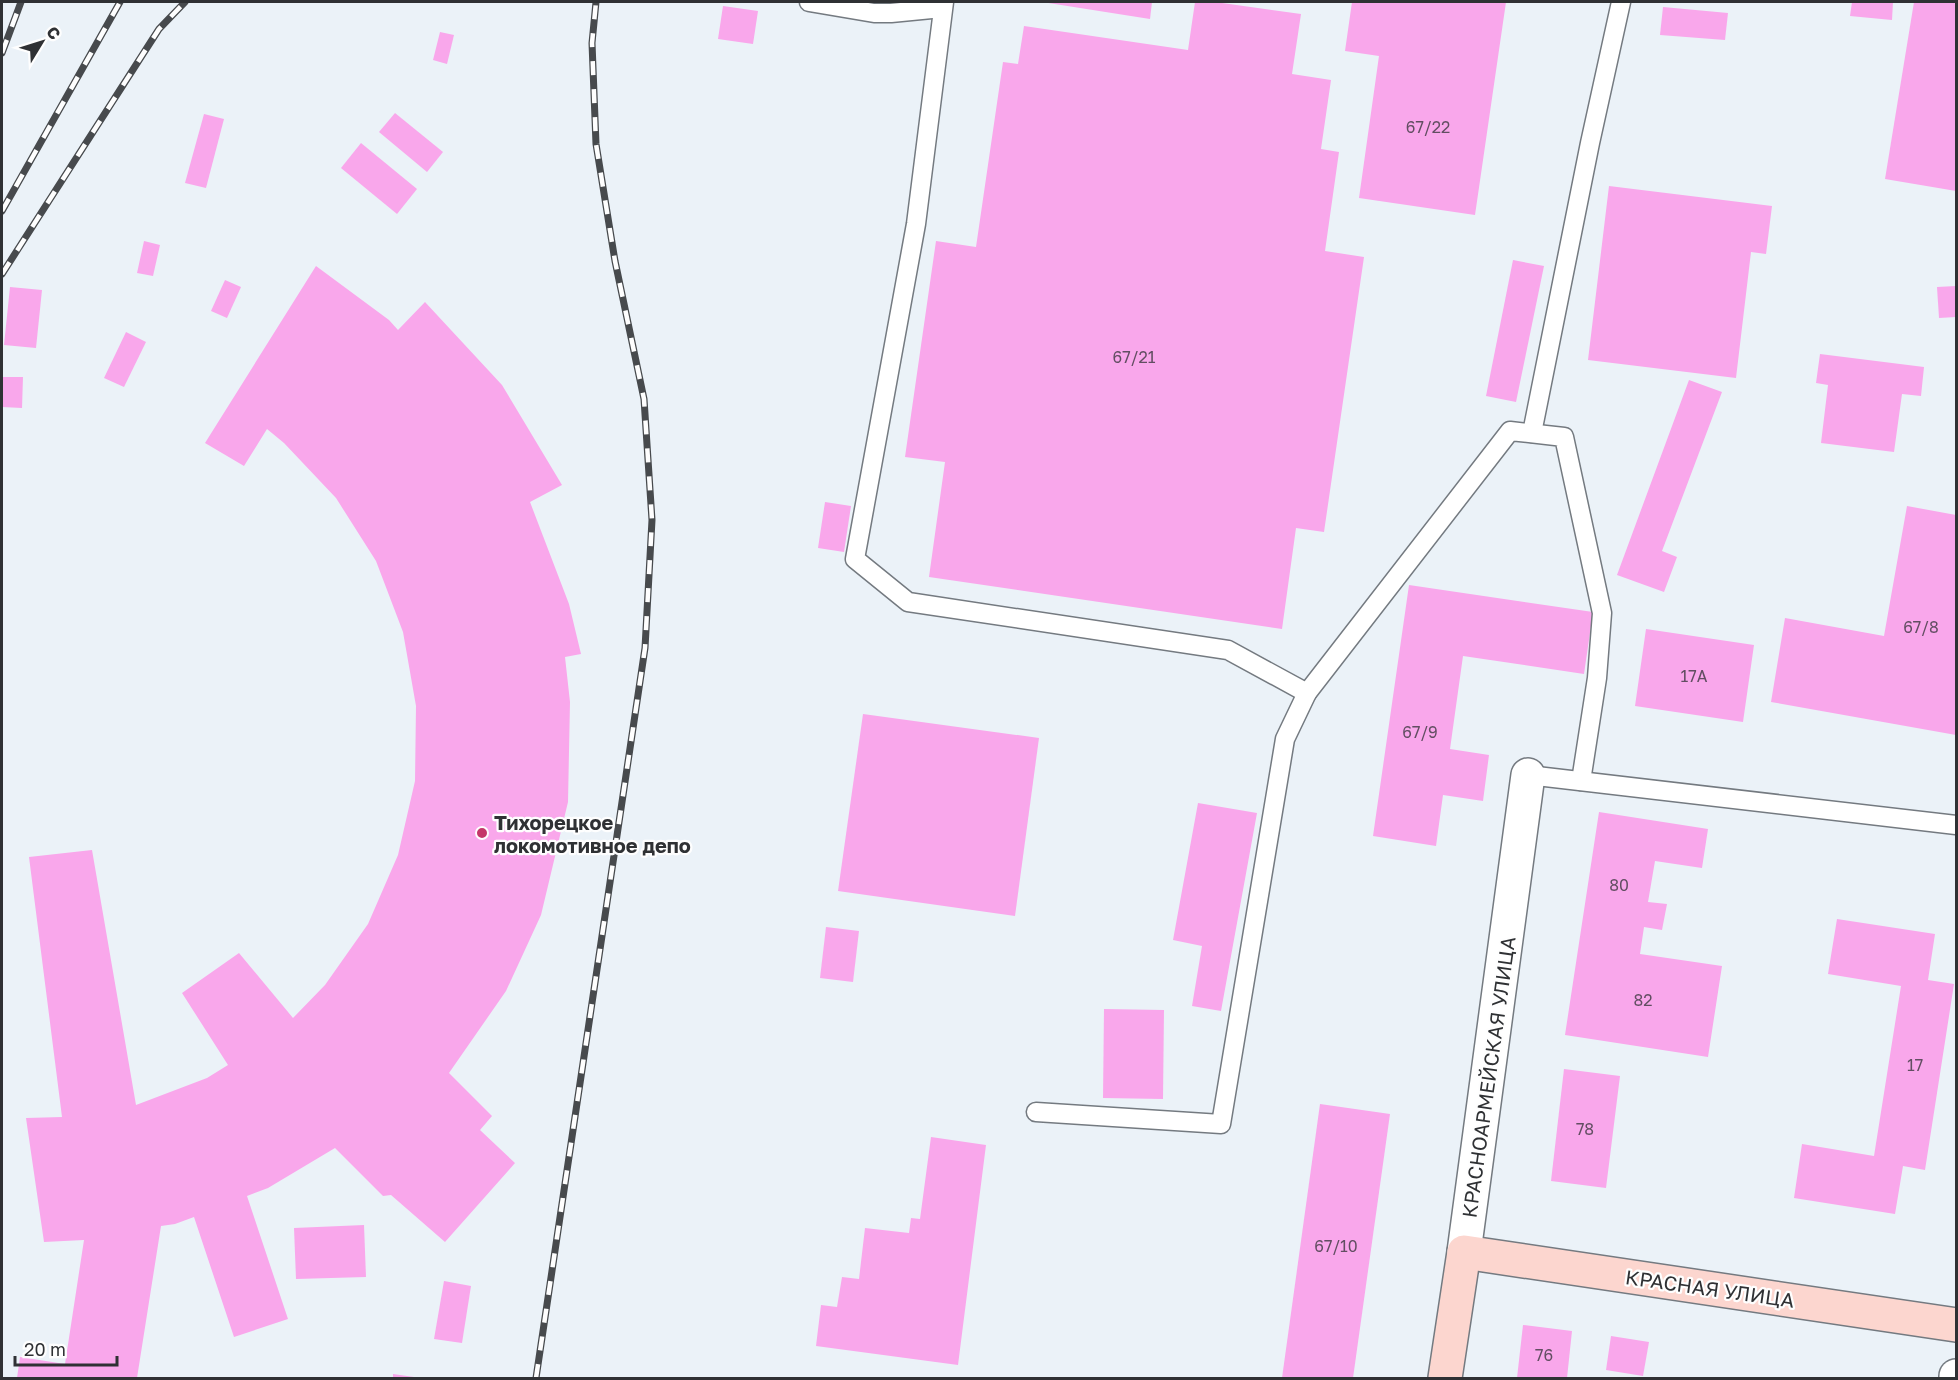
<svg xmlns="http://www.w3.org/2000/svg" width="1958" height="1380" viewBox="0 0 1958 1380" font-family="'Golos Text',sans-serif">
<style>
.building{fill:#f9a7eb}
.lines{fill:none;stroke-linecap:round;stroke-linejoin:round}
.lane-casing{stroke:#747a80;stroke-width:21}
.street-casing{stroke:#747a80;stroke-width:36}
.secondary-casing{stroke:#747a80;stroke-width:36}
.lane{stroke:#fff;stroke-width:18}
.street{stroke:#fff;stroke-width:33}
.secondary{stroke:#fcd6cf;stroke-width:33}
.rail-casing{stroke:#474a4d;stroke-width:7}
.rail{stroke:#fefefe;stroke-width:4.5;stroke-dasharray:14;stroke-linecap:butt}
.poi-dot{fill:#c4376a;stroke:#fefefe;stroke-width:2}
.labels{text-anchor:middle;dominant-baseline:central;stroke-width:4.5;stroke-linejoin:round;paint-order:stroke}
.number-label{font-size:16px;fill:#624e62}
.poi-label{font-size:20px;font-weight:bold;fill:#2f3134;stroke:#fefefe;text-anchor:start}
.street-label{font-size:20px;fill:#2f3134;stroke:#fefefe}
</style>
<rect width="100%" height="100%" fill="#ebf2f8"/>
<g class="building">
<polygon points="1042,2 1152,2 1150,19"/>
<polygon points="1195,2 1215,2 1301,14 1292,74 1331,80 1321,149 1339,152 1325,251 1364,257 1324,532 1296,528 1282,629 929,577 945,462 905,457 936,241 976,247 1003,62 1018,64 1024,26 1188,50"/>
<polygon points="1352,2 1506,2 1475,215 1359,198 1379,56 1345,51"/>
<polygon points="1852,2 1893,2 1892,20 1850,16"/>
<polygon points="1914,2 1956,2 1956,191 1885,179"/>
<polygon points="723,6 758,11 753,44 718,39"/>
<polygon points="1663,7 1728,13 1725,40 1660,35"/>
<polygon points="440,32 454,35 447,64 433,60"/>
<polygon points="395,113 443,152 427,172 379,132"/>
<polygon points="204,114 224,119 206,188 185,183"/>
<polygon points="361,143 417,189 397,214 341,168"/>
<polygon points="1609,186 1772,206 1766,254 1751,252 1736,378 1588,360"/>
<polygon points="144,241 160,245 153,276 137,273"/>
<polygon points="1513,260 1544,266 1516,402 1486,396"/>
<polygon points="316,266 389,320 398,330 425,302 502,385 562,485 530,502 569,604 581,654 565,657 570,702 568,802 541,915 506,991 449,1073 492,1116 480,1130 515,1163 445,1242 391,1195 383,1196 335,1148 268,1188 247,1196 288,1319 234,1337 194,1217 175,1224 161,1226 137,1378 17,1378 20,1357 65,1364 84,1240 44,1242 26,1118 62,1117 29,857 92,850 136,1105 207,1078 228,1065 182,993 239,953 293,1018 325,985 368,924 398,855 415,781 416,706 403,632 376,561 336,498 284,443 267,429 244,466 205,443"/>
<polygon points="225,280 241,287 227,318 211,311"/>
<polygon points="1956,286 1956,317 1939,318 1937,287"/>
<polygon points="10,287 42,290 36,348 4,345"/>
<polygon points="126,332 146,342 124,387 104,378"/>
<polygon points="1820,354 1924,367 1921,396 1902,394 1894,452 1821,443 1828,385 1816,383"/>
<polygon points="2,377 23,377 22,408 2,407"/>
<polygon points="1689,380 1722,392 1662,551 1677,557 1664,592 1617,575"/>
<polygon points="825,502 851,506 844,552 818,548"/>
<polygon points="1907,506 1956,515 1956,735 1771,702 1785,618 1884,636"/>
<polygon points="1409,585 1593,612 1584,674 1463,656 1450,749 1489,755 1483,801 1443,795 1436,846 1373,836"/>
<polygon points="1646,629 1754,645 1743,722 1635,706"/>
<polygon points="863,714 1039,738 1015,916 838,891"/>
<polygon points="1198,803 1257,813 1221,1011 1192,1006 1202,946 1173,940"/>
<polygon points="1599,812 1708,829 1702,868 1655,861 1648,902 1667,904 1662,930 1644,927 1640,954 1722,966 1708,1057 1565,1035"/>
<polygon points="1837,919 1935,934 1928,980 1954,984 1925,1170 1903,1166 1895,1214 1794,1198 1802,1144 1874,1156 1901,986 1828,974"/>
<polygon points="826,927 859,931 853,982 820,978"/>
<polygon points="1104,1009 1164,1010 1163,1099 1103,1098"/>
<polygon points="1564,1069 1620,1076 1606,1188 1551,1181"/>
<polygon points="1320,1104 1390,1114 1353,1378 1282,1378"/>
<polygon points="931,1137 986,1145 958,1365 816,1346 821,1305 837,1307 842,1277 859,1279 865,1228 909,1233 911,1218 920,1219"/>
<polygon points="364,1225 366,1277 296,1279 294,1228"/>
<polygon points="444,1281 471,1286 462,1343 434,1339"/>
<polygon points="1523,1325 1572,1331 1567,1378 1517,1378"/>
<polygon points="1611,1336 1649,1342 1643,1376 1606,1370"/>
<polygon points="393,1374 414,1377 414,1378 393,1378"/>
</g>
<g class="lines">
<g class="lane-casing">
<g id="lane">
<polyline points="809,2 874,13 891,13 942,8"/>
<polyline points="944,2 916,224 855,559 908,602 1228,650 1307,693 1510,431 1564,437 1602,613 1597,678 1581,781"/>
<polyline points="1532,433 1590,143 1621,2"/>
<polyline points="1528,775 1956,825"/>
<polyline points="1036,1112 1221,1124 1285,739 1307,693"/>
</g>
</g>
<g class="street-casing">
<g id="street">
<polyline points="1464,1252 1528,775"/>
<polyline points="1956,1378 1956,1376"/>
</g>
</g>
<g class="secondary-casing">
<polyline id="secondary" points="1445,1378 1464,1252 1956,1325"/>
</g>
<use href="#lane" class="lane"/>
<use href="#street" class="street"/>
<use href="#secondary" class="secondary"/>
<g class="rail-casing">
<g id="rail">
<polyline points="2,53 21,2"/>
<polyline points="2,211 120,2"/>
<polyline points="2,274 159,29 185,2"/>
<polyline points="536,1378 645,648 652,520 644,399 615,261 596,144 592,43 596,2"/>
</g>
</g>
<use href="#rail" class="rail"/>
</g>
<circle class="poi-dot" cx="482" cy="833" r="6"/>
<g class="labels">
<g class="number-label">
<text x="1428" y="127">67/22</text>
<text x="1134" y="357">67/21</text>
<text x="1921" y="627">67/8</text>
<text x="1694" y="676">17А</text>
<text x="1420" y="732">67/9</text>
<text x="1619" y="885">80</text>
<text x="1643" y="1000">82</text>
<text x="1915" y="1065">17</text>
<text x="1585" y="1129">78</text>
<text x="1336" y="1246">67/10</text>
<text x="1544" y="1355">76</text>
</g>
<g class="poi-label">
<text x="494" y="822">Тихорецкое<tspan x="494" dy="23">локомотивное депо</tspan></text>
</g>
<g class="street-label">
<text transform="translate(1488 1077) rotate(-82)">КРАСНОАРМЕЙСКАЯ УЛИЦА</text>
<text transform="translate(1710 1288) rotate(8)">КРАСНАЯ УЛИЦА</text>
</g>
</g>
<rect width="1958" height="1380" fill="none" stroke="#2f3134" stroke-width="6"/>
<g transform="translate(42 42) rotate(52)" stroke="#fefefe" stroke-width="4.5" paint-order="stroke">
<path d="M0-4.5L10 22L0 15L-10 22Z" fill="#2f3134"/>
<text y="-9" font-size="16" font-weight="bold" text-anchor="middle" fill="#2f3134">С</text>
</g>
<path d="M15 1356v9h102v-9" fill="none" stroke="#2f3134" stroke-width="3"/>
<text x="24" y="1356" font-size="18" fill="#2f3134" stroke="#fefefe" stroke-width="4.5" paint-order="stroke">20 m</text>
</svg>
